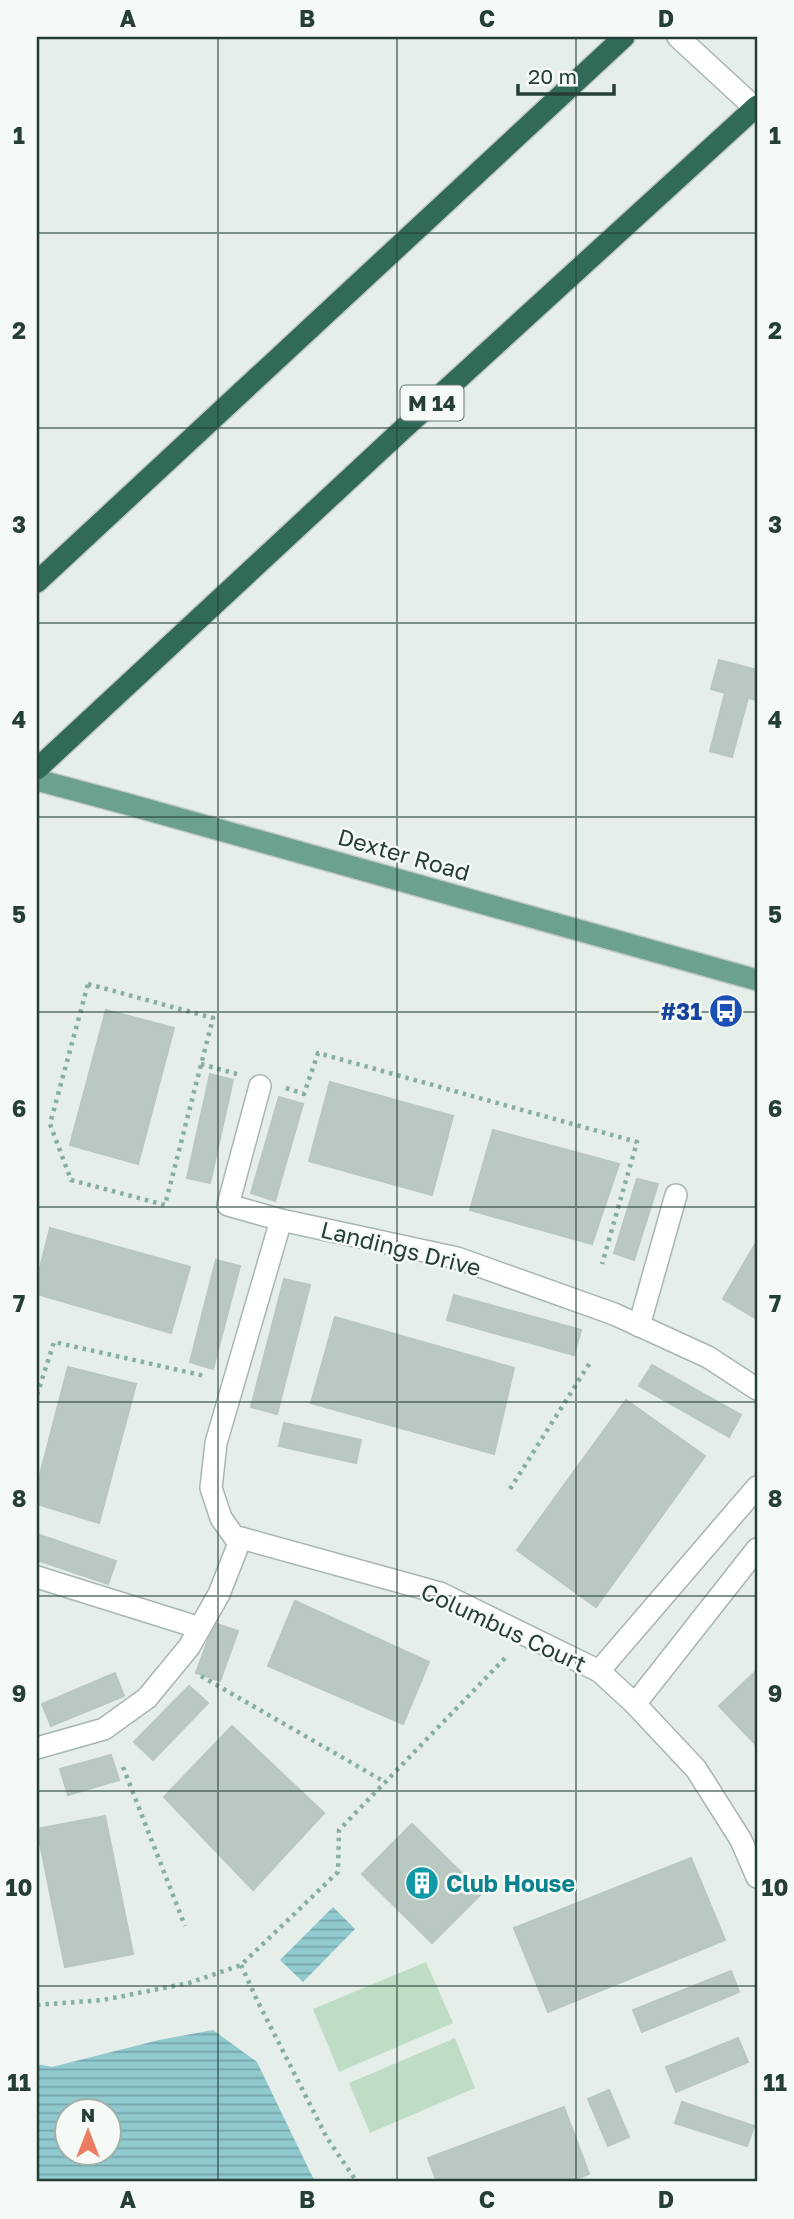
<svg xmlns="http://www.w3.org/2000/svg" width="794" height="2219" viewBox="0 0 794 2219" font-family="'Golos Text',sans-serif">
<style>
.green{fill:#bfddc5}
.water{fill:url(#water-rules);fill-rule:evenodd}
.building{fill:#bac8c2;stroke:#b8c7c0;stroke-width:2}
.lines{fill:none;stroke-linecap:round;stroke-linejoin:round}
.minor-casing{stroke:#a8b6b0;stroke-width:24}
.major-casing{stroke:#c2c9c7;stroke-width:24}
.highway-casing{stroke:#c2c9c7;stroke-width:24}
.path{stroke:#87afa0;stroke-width:4.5;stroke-dasharray:3.5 5;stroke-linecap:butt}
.minor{stroke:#fff;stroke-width:21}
.major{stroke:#6ca18f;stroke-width:21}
.highway{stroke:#326a5a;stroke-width:21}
.grid{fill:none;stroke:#253f36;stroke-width:2;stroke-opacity:0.55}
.labels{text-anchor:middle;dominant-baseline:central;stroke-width:5;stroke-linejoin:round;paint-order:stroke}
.shield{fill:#f6faf7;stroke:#647770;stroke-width:2}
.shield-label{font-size:21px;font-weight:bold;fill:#253f36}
.street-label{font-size:23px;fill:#253f36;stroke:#f6faf7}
.transit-label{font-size:23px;font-weight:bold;fill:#164399;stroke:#f6faf7;text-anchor:end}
.culture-label{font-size:23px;font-weight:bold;fill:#0d838f;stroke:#f6faf7;text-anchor:start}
.neatline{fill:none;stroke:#253f36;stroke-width:2.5}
.grid-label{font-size:23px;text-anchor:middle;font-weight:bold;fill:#253f36}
</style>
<defs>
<pattern id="water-rules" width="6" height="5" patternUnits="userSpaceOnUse" patternTransform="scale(1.75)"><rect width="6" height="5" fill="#90cacf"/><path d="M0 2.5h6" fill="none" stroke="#75a5a9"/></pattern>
</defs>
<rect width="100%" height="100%" fill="#e5eee9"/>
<g class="green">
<polygon points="426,1962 453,2023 339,2072 313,2009"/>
<polygon points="455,2038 475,2088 370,2133 349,2083"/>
</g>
<g class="water">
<polygon points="333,1907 355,1929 303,1982 280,1960"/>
<path d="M213 2030 257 2062 315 2182H37V2064L52 2067 159 2040ZM66 2110H108V2152H66Z"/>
</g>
<g class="building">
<polygon points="719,660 757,670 757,700 748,698 732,757 710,751 725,693 711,689"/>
<polygon points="106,1010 174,1028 138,1164 70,1145"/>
<polygon points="210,1074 233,1080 210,1183 187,1178"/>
<polygon points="330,1082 453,1116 432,1195 309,1161"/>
<polygon points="279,1097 303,1104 275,1201 251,1193"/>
<polygon points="493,1130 619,1164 592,1244 470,1210"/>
<polygon points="637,1179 658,1184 634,1260 614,1253"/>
<polygon points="50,1228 190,1267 171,1333 37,1294 37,1280"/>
<polygon points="757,1241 757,1319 723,1299"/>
<polygon points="216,1260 240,1266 213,1369 190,1362"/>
<polygon points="284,1279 310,1285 277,1414 251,1407"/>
<polygon points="454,1295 581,1330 574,1355 447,1320"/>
<polygon points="335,1317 514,1368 494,1454 311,1403"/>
<polygon points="652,1365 741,1415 729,1437 639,1386"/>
<polygon points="68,1367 136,1384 99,1523 37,1504 37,1486"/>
<polygon points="626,1400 705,1456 596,1607 517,1550"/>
<polygon points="284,1423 361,1440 356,1463 279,1446"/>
<polygon points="37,1534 116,1561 108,1584 37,1560"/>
<polygon points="295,1601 429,1662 403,1724 268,1666"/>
<polygon points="214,1623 238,1631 220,1681 196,1673"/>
<polygon points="757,1670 757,1746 719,1706"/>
<polygon points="115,1673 124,1696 51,1726 42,1704"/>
<polygon points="189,1686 208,1703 153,1760 134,1742"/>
<polygon points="232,1726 324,1813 253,1890 164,1797"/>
<polygon points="111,1755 119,1780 68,1795 60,1769"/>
<polygon points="105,1816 133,1954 65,1967 37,1829"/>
<polygon points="412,1824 482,1893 432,1943 362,1874"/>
<polygon points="691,1858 725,1940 548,2012 514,1928"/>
<polygon points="731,1971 739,1992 642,2032 633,2010"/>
<polygon points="738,2038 748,2062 676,2092 666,2067"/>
<polygon points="609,2090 629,2137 608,2146 588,2099"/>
<polygon points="682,2102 754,2126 747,2146 675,2123"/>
<polygon points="564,2107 589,2174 567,2182 437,2182 428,2158"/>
</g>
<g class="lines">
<g class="minor-casing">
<g id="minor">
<polyline points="678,37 755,108"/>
<polyline points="260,1086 228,1205 281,1220 457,1258 614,1314 708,1357 757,1389"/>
<polyline points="281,1220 216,1443 211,1488 221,1518 238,1542 241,1538 440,1593 599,1671 635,1704 696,1769 741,1840 757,1877"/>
<polyline points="639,1326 676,1195"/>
<polyline points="37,1577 200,1628"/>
<polyline points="599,1671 757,1487"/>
<polyline points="635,1704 757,1549"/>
<polyline points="37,1748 104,1729 147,1698 189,1647 219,1594 241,1538"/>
</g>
</g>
<g class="major-casing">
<polyline id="major" points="37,780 127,804 757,980"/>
</g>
<g class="highway-casing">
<g id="highway">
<polyline points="37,582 624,37"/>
<polyline points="37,769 402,430 757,106"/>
</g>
</g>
<g class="path">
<polygon points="88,984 213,1018 165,1205 71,1180 50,1124"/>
<polyline points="201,1064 237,1074"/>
<polyline points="286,1088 304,1094 318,1053 637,1142 602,1264"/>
<polyline points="37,1395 54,1342 205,1376"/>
<polyline points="510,1489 591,1361"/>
<polyline points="201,1676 385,1782"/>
<polyline points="123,1767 185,1926"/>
<polyline points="241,1965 257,2000 327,2138 357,2182"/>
<polyline points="37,2005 103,2000 189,1983 241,1965 338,1872 339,1830 508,1655"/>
</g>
<use href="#minor" class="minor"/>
<use href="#major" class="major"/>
<use href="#highway" class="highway"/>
</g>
<path class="grid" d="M218 37V2182M397 37V2182M576 37V2182M37 233H757M37 428H757M37 623H757M37 817H757M37 1012H757M37 1207H757M37 1402H757M37 1596H757M37 1791H757M37 1986H757"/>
<defs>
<g id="bus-disc" transform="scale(1.75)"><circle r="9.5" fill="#1a4fb4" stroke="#f6faf7"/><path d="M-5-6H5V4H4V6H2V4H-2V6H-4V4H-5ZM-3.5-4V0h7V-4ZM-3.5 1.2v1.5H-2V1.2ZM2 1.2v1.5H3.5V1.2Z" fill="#fff"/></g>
<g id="building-disc" transform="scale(1.75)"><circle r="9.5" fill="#0f9aa8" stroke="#f6faf7"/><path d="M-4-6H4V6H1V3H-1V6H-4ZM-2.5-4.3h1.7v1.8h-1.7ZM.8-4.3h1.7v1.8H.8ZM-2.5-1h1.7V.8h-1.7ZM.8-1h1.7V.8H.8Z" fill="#fff"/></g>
</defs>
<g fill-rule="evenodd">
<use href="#bus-disc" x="726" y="1011"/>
<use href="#building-disc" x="422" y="1883"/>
</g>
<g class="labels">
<rect class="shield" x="400.5" y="385.5" width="63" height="35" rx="5"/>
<g class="shield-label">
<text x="432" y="403">M 14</text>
</g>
<g class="street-label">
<text transform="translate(404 854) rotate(16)">Dexter Road</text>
<text transform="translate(401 1248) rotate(14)">Landings Drive</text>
<text transform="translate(504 1627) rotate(25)">Columbus Court</text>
</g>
<g class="transit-label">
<text x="702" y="1011">#31</text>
</g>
<g class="culture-label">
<text x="446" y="1883">Club House</text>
</g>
</g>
<rect width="794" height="2219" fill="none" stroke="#f6faf7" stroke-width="77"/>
<g transform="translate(88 2132)"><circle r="33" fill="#f6faf7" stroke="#a2afaa" stroke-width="2"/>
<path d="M0-5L12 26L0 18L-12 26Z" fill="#eb7d65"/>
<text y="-10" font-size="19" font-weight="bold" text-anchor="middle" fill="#253f36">N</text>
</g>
<path d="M518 84v10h96v-10" fill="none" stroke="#253f36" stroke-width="3.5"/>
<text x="528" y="84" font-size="21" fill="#253f36" stroke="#f6faf7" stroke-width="5" paint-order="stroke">20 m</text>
<rect x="38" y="38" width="718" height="2142" class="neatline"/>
<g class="grid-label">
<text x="128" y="27">A</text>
<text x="307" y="27">B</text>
<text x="487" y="27">C</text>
<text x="666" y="27">D</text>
<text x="19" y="144">1</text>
<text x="775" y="144">1</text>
<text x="19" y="339">2</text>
<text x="775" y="339">2</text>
<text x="19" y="533">3</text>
<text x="775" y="533">3</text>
<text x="19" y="728">4</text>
<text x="775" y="728">4</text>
<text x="19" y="923">5</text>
<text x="775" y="923">5</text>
<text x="19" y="1117">6</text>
<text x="775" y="1117">6</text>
<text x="19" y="1312">7</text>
<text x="775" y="1312">7</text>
<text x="19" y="1507">8</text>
<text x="775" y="1507">8</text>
<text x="19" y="1702">9</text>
<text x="775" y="1702">9</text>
<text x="19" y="1896">10</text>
<text x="775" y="1896">10</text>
<text x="19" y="2091">11</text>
<text x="775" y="2091">11</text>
<text x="128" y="2208">A</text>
<text x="307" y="2208">B</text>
<text x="487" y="2208">C</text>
<text x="666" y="2208">D</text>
</g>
</svg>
